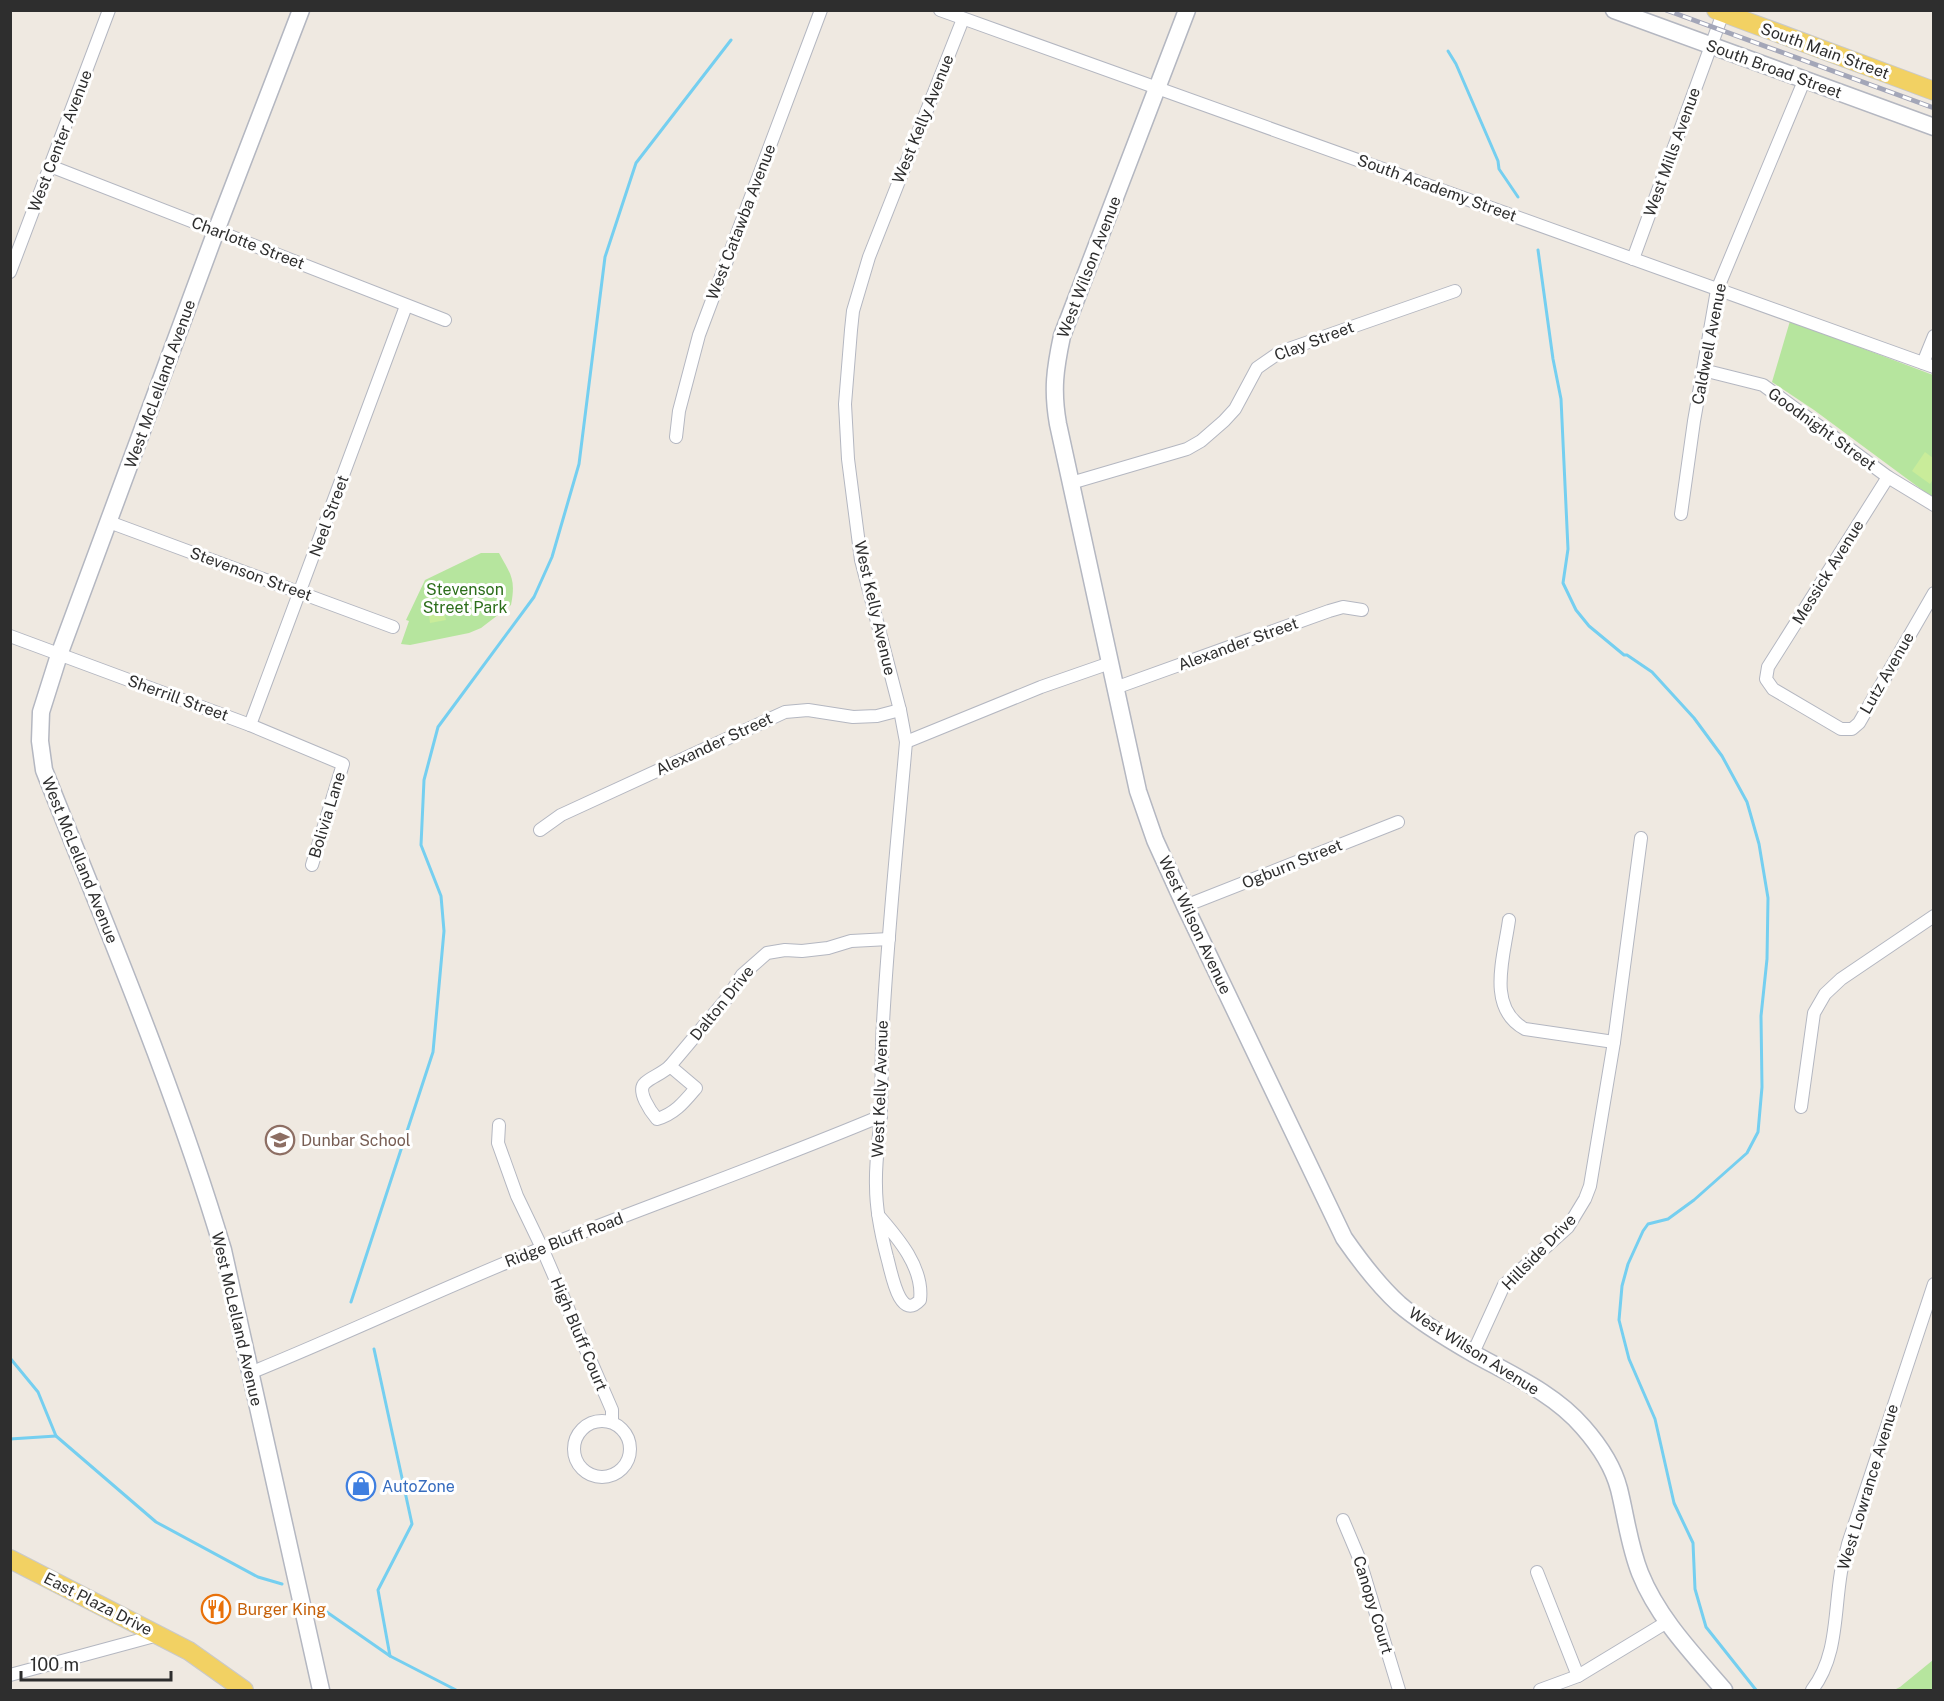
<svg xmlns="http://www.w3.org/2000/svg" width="1944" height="1701" viewBox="0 0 1944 1701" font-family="'Public Sans',sans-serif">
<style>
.green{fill:#b6e59e}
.pitch{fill:#c9ec9a}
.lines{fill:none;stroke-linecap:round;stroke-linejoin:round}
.stream{stroke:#75cff0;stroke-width:3}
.street-casing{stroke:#b4b7c1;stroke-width:14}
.secondary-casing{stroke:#b4b7c1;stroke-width:19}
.primary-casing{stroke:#c9c9c9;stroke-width:20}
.street{stroke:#fff;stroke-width:12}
.secondary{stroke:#fff;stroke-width:16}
.primary{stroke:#f2d163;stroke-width:18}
.rail-casing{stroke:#a3a6b8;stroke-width:5}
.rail{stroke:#fff;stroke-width:3;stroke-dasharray:9;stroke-linecap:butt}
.labels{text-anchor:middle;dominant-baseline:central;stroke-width:6;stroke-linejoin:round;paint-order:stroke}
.street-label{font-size:16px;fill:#2e2e2e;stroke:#fff}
.park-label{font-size:16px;fill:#2c6e1b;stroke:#fff}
.education-label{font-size:16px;fill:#785e54;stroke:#fff;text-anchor:start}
.shop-label{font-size:16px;fill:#366cbe;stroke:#fff;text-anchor:start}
.food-label{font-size:16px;fill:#c56008;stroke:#fff;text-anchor:start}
</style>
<rect width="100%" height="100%" fill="#efe9e1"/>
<g class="green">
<polygon points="1790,321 1933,375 1933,498 1814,410 1772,382"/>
<path d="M481 553H499C511 575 516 579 511 605L481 628 469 633 410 645 401 644 409 621 406 620 425 580Z"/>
<polygon points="1933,1660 1933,1690 1894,1690 1900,1687"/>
</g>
<g class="pitch">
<polygon points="1925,452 1933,458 1933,479 1930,484 1912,471"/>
<polygon points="442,602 446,620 430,623 428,605"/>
</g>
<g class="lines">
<g class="stream">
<polyline points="1448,51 1456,64 1498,161 1499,169 1518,197"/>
<polyline points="1538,250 1553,359 1561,399 1568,549 1563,583 1576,610 1589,626 1624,655 1627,655 1652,672 1694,718 1722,756 1747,802 1759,844 1768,898 1767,959 1761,1016 1762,1087 1758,1132 1747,1153 1694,1200 1668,1219 1648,1224 1643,1231 1628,1264 1622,1286 1619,1320 1629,1359 1655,1419 1674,1503 1693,1543 1695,1589 1706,1627 1756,1690"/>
<polyline points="351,1302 433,1052 444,931 441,896 421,845 424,780 438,727 534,597 552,557 579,464 605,257 636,163 731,40"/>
<polyline points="374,1349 412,1524 378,1590 390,1656"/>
<polyline points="10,1358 38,1392 56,1436 156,1522 258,1577 282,1584"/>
<polyline points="10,1439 56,1436"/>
<polyline points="321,1608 390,1656 456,1690"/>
</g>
<g class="street-casing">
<g id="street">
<polyline points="940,10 1934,367"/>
<polyline points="50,166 445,320"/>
<polyline points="1633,259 1723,13"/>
<polyline points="10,272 109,10"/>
<polyline points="1923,363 1934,336"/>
<polyline points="1703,370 1763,385 1888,477 1934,505"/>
<polyline points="676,437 679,411 699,335 821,10"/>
<polyline points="1888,477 1768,667 1766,679 1773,689 1841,729 1852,729 1859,723 1934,593"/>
<polyline points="1071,483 1187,449 1201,441 1224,421 1235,409 1257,368 1280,352 1455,291"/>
<polyline points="1681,514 1694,421 1717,290 1804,81"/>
<polyline points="109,522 393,627"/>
<polyline points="10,636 250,725 343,764 312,865"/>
<polyline points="1115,688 1329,611 1343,607 1362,610"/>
<polyline points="250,725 406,306"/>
<polyline points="906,742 1041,687 1110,663"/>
<polyline points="540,830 561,815 785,712 808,710 853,717 877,716 900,710"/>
<polyline points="1185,906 1398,822"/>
<path d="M1509 920C1504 957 1486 1008 1525 1029L1614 1042"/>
<polyline points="670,1066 728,997 742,975 767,953 785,950 802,951 828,948 851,941 889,939"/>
<path d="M670 1066 696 1088C685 1101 675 1114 657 1119 651 1112 636 1091 645 1083 651 1077 662 1074 670 1066Z"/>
<polyline points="1801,1107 1814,1013 1825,994 1841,979 1934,916"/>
<polyline points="499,1125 498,1143 517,1196 542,1248 612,1410 612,1422"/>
<path d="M878 1215C898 1238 924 1268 920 1300 899 1323 891 1270 887 1257 881 1234 876 1210 876 1186 875 1160 880 1134 881 1109 882 1080 881 1051 883 1023 888 929 898 835 906 742L900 710 861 560 848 459 845 404 851 330 853 311 869 257 963 19"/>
<polyline points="1473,1353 1504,1285 1568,1227 1585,1199 1590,1186 1614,1042 1641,838"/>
<path d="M250 1373C349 1333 444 1287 542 1248 655 1203 769 1163 881 1116"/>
<circle cx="602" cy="1449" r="28"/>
<polyline points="1343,1520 1359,1558 1399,1690"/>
<polyline points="1537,1572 1578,1676"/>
<polyline points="10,1675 158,1635"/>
<polyline points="1540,1690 1578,1676 1667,1622"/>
<path d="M1812 1690C1838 1656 1834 1613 1841 1572 1843 1563 1846 1553 1848 1544L1934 1284"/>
</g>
</g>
<g class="secondary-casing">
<g id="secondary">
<path d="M301 10 216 231 59 655 41 712 40 741 44 770C107 929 174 1086 223 1250L321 1690"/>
<path d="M1187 10 1062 336C1055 369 1052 390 1058 424L1138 791 1155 840 1185 906 1344 1238C1360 1261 1377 1284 1399 1304 1421 1323 1448 1339 1474 1354 1512 1375 1555 1394 1583 1427 1598 1444 1613 1466 1619 1489 1626 1517 1629 1545 1640 1573 1658 1618 1693 1654 1724 1690"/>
<polyline points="1614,10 1934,127"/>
</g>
</g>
<g class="primary-casing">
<g id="primary">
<polyline points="1716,10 1934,91"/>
<polyline points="10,1559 189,1651 244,1690"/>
</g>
</g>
<use href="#street" class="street"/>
<use href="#secondary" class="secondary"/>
<use href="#primary" class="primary"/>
<g class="rail-casing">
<polyline id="rail" points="1666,10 1934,108"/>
</g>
<use href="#rail" class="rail"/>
</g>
<defs>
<g id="school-ring" transform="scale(1.5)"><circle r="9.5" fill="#fff" stroke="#8d6e63" stroke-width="1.5"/><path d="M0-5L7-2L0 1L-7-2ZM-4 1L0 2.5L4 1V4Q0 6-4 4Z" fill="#8d6e63"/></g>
<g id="shop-ring" transform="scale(1.5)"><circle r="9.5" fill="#fff" stroke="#3f7fe0" stroke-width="1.5"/><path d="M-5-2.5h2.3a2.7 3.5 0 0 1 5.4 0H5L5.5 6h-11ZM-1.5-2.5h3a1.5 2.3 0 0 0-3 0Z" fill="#3f7fe0"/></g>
<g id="restaurant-ring" transform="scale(1.5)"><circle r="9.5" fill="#fff" stroke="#e8710a" stroke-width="1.5"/><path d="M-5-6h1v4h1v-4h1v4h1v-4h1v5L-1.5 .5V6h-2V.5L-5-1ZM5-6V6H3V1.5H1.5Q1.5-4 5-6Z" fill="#e8710a"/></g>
</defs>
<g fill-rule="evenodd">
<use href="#school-ring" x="280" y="1140"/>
<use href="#shop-ring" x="361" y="1486"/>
<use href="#restaurant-ring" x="216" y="1609"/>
</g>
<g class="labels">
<g class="street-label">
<text transform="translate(1825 51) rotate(20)">South Main Street</text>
<text transform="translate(1774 69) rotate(20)">South Broad Street</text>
<text transform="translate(923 119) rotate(-68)">West Kelly Avenue</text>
<text transform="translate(60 141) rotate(-69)">West Center Avenue</text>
<text transform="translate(1672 152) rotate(-70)">West Mills Avenue</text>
<text transform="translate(1437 188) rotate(20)">South Academy Street</text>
<text transform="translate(741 222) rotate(-69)">West Catawba Avenue</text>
<text transform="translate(248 243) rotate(21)">Charlotte Street</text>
<text transform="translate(1089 267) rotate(-69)">West Wilson Avenue</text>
<text transform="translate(1314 341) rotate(-21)">Clay Street</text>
<text transform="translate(1709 344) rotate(-79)">Caldwell Avenue</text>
<text transform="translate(160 384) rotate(-70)">West McLelland Avenue</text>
<text transform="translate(1822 429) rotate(36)">Goodnight Street</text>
<text transform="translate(329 516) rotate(-70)">Neel Street</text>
<text transform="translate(1828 572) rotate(-58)">Messick Avenue</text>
<text transform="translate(251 574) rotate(20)">Stevenson Street</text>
<text transform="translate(875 608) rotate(77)">West Kelly Avenue</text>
<text transform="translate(1238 644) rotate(-20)">Alexander Street</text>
<text transform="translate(1887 673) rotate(-60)">Lutz Avenue</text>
<text transform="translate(178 698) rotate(20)">Sherrill Street</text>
<text transform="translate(714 744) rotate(-25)">Alexander Street</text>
<text transform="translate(327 815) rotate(-73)">Bolivia Lane</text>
<text transform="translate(80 860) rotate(68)">West McLelland Avenue</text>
<text transform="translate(1292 864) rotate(-22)">Ogburn Street</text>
<text transform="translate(1195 925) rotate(65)">West Wilson Avenue</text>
<text transform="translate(722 1003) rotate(-51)">Dalton Drive</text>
<text transform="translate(880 1089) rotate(-88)">West Kelly Avenue</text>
<text transform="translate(564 1240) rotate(-21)">Ridge Bluff Road</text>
<text transform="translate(1539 1252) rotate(-46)">Hillside Drive</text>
<text transform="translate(237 1319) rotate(77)">West McLelland Avenue</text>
<text transform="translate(579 1334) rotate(67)">High Bluff Court</text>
<text transform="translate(1474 1351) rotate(32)">West Wilson Avenue</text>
<text transform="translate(1868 1487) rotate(-73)">West Lowrance Avenue</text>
<text transform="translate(98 1604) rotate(27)">East Plaza Drive</text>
<text transform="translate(1373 1605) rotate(73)">Canopy Court</text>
</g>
<g class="park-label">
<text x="465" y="589">Stevenson<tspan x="465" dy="18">Street Park</tspan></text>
</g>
<g class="education-label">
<text x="301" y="1140">Dunbar School</text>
</g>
<g class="shop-label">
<text x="382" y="1486">AutoZone</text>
</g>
<g class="food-label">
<text x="237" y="1609">Burger King</text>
</g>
</g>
<rect width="1944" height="1701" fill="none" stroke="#2e2e2e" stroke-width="24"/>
<path d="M21 1671v9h150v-9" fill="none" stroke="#2e2e2e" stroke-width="3"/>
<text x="30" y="1671" font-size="18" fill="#2e2e2e" stroke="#ffffff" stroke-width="4.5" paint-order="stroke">100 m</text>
</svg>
